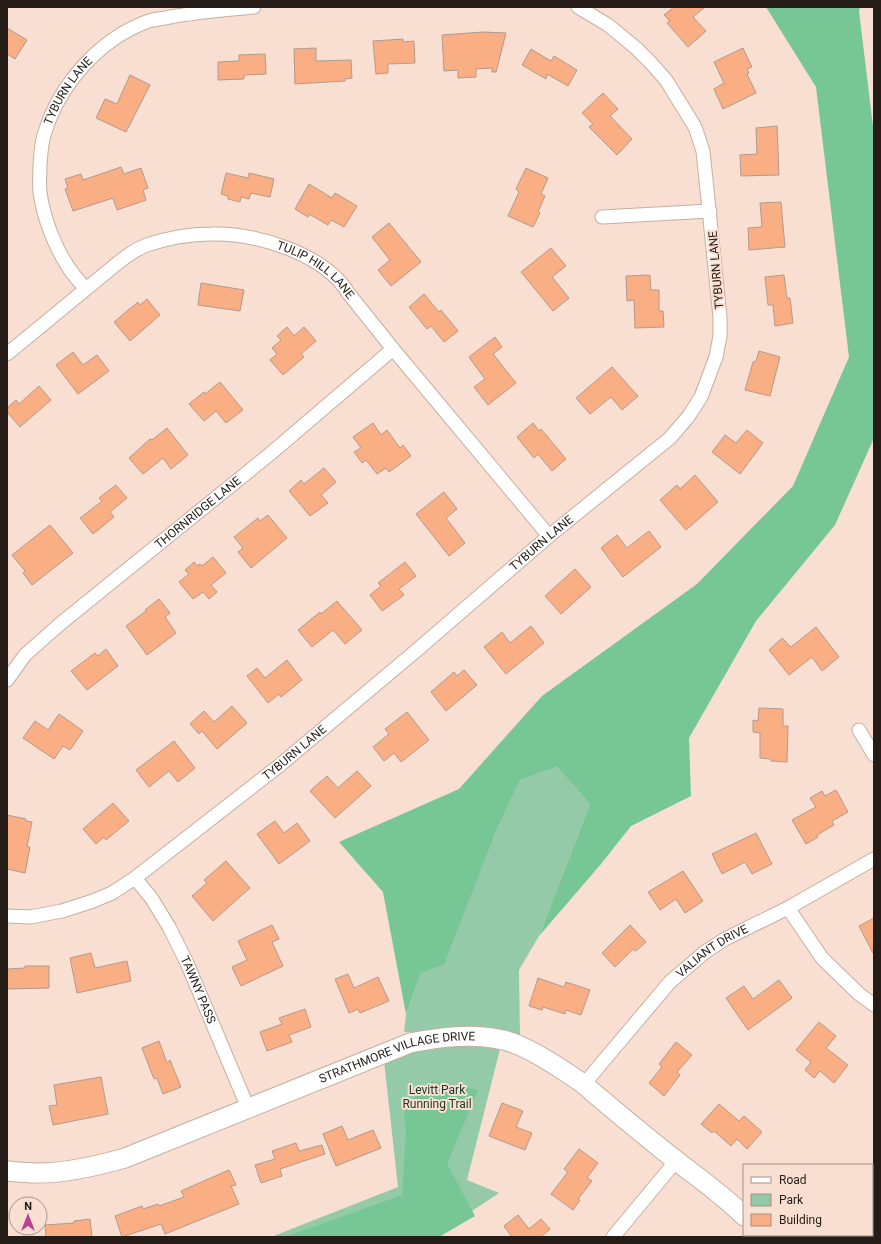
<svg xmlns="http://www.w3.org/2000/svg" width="881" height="1244" viewBox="0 0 881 1244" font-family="Roboto,sans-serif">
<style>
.green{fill:#95caa8}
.forest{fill:#76c696}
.building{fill:#faae84;stroke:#b29a8e}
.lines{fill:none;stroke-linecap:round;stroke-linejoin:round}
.street-casing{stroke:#c6aea1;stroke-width:15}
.secondary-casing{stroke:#c6aea1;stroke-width:21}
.street{stroke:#fff;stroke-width:13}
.secondary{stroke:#fff;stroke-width:19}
.labels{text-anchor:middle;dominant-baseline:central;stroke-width:4;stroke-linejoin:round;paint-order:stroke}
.street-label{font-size:12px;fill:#251c17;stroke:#f8dfd1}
.park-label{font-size:12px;fill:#173a26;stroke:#f8dfd1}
</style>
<rect width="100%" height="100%" fill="#f8dfd1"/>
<g class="green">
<polygon points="557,767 590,804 539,936 519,970 520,1037 404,1032 406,1014 421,973 494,836 520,780"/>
<polygon points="447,1043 500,1049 467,1180 499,1193 433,1237 271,1237 398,1187 384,1061"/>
</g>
<g class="forest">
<polygon points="766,7 860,7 859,11 874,135 874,438 835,525 756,621 689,738 691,796 631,826 601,864 539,936 590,804 557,767 520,780 494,836 444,964 421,973 406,1014 383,892 339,842 459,789 542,696 697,584 793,486 849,357 816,87"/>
<polygon points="432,1081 478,1090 447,1164 475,1216 439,1237 285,1237 402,1195 406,1132 404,1107"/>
</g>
<g class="building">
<polygon points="674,7 705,7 693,17 706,31 688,47 667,23 670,21 664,15"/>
<polygon points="7,28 27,40 15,59 7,54"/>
<polygon points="483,32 506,33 496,72 492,72 492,68 476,69 476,77 458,78 458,70 444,71 442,35"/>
<polygon points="403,39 403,42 414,41 415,63 388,64 388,73 376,74 373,41"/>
<polygon points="316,48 316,61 351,60 352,78 345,79 345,81 295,84 294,49"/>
<polygon points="743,48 752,67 747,69 749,73 747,74 756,93 723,109 714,89 724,83 714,62"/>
<polygon points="531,49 551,61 554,56 577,70 568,86 547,74 546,79 522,65"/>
<polygon points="265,54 266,74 244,75 244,79 218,80 218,62 239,61 239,55"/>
<polygon points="130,75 150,85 126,132 96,118 105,99 117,104"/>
<polygon points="603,93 618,109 610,116 632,139 617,155 589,127 593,124 582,113"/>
<polygon points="777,126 779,175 741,176 740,155 757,154 756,128"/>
<polygon points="121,167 124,174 141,168 148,188 143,190 146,200 117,210 113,198 73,211 65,189 68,188 65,179 81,174 83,180"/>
<polygon points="526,168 548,178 541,194 545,196 538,212 540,213 533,227 508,216 519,192 516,189"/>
<polygon points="226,173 248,178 249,173 274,179 270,197 251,193 249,199 241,197 240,202 228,199 228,196 221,194"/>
<polygon points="309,184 332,198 335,193 357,206 344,227 331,220 328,225 309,214 308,217 295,209"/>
<polygon points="781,202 785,247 749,250 748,228 762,227 760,203"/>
<polygon points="389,223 421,262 391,286 378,270 390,260 372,237"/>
<polygon points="551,248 566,266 552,277 569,298 553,311 521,272"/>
<polygon points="650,275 651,290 659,290 659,311 663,311 664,327 635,328 634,300 627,301 626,276"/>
<polygon points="784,275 787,298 790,298 793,323 775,326 773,305 768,305 765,277"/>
<polygon points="201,283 244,290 240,311 198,305"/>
<polygon points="424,294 439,312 441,310 458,331 444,342 431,326 427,329 409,307"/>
<polygon points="147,299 160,315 130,341 114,322 138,302 140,305"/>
<polygon points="287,327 294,336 304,327 316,341 301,354 304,357 283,375 270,360 277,354 272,348 281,340 277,336"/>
<polygon points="495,337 502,347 493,354 516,383 488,405 474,387 485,379 469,357"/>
<polygon points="759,351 780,357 770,396 745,390 753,362 756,361"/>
<polygon points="73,352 83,365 97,355 109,371 78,394 56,365"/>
<polygon points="612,367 638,396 622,410 611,397 590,414 576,398"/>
<polygon points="220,382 243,410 226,423 216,411 204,421 189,404 204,392 205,394"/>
<polygon points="39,386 51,400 20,427 7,412 7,408 16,400 19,404"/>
<polygon points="373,423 381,435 387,430 400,448 403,445 411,456 389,472 386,468 377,474 366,460 362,463 354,452 361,448 353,437"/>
<polygon points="533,423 539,431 541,429 566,459 552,471 538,454 534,458 517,437"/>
<polygon points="167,428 188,455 171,469 163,458 143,474 129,458 150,439 152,440"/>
<polygon points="747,430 763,443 740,474 712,452 725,435 736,443"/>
<polygon points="324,468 336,482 321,495 328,503 310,516 289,491 301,480 304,484"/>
<polygon points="695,475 718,502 686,530 660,500 677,485 680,489"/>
<polygon points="116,485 127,498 110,512 114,517 93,534 80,518 102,501 99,498"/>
<polygon points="444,492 457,509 446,518 465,543 449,556 416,514"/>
<polygon points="268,515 287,538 251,568 238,552 243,548 234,537 258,518 260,521"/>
<polygon points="50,525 73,553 32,585 23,573 25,571 12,555"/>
<polygon points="649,531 661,547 623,577 601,548 617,535 627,548"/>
<polygon points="213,557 226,573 211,585 217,592 209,599 203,592 193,599 179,582 189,574 185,570 194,562 197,566 200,564 202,566"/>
<polygon points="405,562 416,576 399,589 404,595 382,611 370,595 381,586 378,583"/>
<polygon points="575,569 591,587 561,614 545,596"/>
<polygon points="159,599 170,613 165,617 176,633 147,655 126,626 146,611 145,610"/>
<polygon points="337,601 362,630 345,644 333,630 312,647 298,630 320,612 321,614"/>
<polygon points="531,626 544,643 506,674 484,647 502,632 510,643"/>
<polygon points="816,627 839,657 822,671 812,657 789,675 769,650 782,638 791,647"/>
<polygon points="106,649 118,666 87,690 71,671 95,653 98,656"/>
<polygon points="287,660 302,680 281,697 279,694 268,703 247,676 257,668 265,678"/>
<polygon points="464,670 477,685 446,711 431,692 454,672 457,676"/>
<polygon points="232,706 247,723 217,749 202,731 199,734 190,724 204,711 214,722"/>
<polygon points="759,708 783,709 783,726 788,726 787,762 771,761 771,759 760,758 760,733 753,732 753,720 758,721"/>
<polygon points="407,712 429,740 401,762 394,753 384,761 373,747 389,734 385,729"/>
<polygon points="59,714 83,731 70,750 63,746 54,759 23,738 35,721 48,730"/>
<polygon points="174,741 195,768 178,782 169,771 149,787 136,770"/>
<polygon points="357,771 371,786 335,818 310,791 327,776 338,788"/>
<polygon points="836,790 848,812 832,821 834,825 817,835 818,837 806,844 792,820 816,807 810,798 822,791 825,796"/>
<polygon points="113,803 129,821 106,840 104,837 96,844 83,829"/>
<polygon points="7,815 26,819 26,821 32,822 27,847 30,847 25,873 7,869"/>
<polygon points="275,821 284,833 297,823 310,841 279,864 257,834"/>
<polygon points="756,833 772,864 752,874 745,862 722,874 712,854"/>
<polygon points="226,861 250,888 213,921 192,896 207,883 204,880"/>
<polygon points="683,871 703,901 685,913 676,899 660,910 648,892"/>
<polygon points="874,918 874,955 859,926"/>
<polygon points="272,925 279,939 272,942 283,966 241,986 232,967 247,960 238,941"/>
<polygon points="630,925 646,942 636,951 633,949 615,967 602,953"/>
<polygon points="91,953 95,968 127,961 131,981 77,993 70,958"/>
<polygon points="25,966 49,966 49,988 7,989 7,969 25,968"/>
<polygon points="348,974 354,988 378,977 389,1001 360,1013 358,1009 349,1013 335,979"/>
<polygon points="538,978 564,987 566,982 590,990 581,1015 566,1010 565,1014 543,1007 542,1010 529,1006"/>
<polygon points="779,980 792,998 748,1030 726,998 744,986 753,999"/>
<polygon points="305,1009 311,1027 289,1035 292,1042 267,1051 260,1032 282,1024 279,1018"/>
<polygon points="819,1022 836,1036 826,1048 848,1065 834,1083 820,1071 814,1078 805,1070 811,1062 796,1050"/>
<polygon points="159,1041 167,1063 170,1060 181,1087 163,1094 157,1078 154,1079 142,1048"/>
<polygon points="676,1042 692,1055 677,1072 680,1075 664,1096 649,1083 662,1067 659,1064"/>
<polygon points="101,1077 108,1114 53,1125 49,1106 57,1105 54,1085"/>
<polygon points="502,1103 523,1111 516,1127 532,1133 525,1150 489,1136"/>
<polygon points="719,1104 739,1121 744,1116 762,1132 747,1149 737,1139 731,1146 714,1131 712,1133 701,1124"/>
<polygon points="342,1126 348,1140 373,1130 381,1148 336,1166 323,1134"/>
<polygon points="296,1143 299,1151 322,1145 325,1154 280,1169 282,1176 261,1183 255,1165 275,1159 272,1151"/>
<polygon points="579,1149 598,1163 587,1178 592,1181 578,1199 580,1200 573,1210 551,1194 568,1172 564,1169"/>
<polygon points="229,1170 236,1185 231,1186 239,1204 165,1234 161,1224 122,1237 115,1216 142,1206 143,1209 158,1204 159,1206 184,1197 181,1191"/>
<polygon points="518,1215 529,1229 541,1219 550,1229 541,1237 512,1237 504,1226"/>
<polygon points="90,1219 92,1237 46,1237 45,1225 74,1223 74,1221"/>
</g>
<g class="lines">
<g class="street-casing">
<g id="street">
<polyline points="602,217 710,211"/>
<path id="s1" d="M86 289C79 281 72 274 67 265 54 245 43 216 40 192 39 183 40 173 40 165 41 154 41 142 45 132 60 84 99 40 146 22 153 19 162 19 170 17 198 12 225 10 254 7"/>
<path id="s2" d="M7 354 114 266C124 258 135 249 147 245 167 238 189 234 211 234 256 233 324 253 349 294L393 349 549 536"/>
<path id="s3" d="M7 680 25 655 60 624 270 454 393 349"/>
<polyline points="859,730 874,755"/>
<path id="s4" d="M135 878 152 899 169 927 187 963 248 1108"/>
<polyline points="788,908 822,958 859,994 874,1005"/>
<path id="s5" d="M7 916 30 917 62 911 93 901 112 893 135 878 280 765 417 650 549 536 670 438 688 417 701 397 716 357 720 336V317L703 151 695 127 666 80 651 63 636 48 608 25 578 7"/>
<path id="s6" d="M584 1084 670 982 705 952 725 939 788 908 874 859"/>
<polyline points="613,1237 676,1161"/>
</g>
</g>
<g class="secondary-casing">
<g id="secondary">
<path id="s7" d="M7 1171C17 1172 28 1173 38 1173 68 1173 97 1166 125 1158L410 1043C441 1037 472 1033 503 1040 527 1045 562 1069 582 1083 589 1088 594 1094 601 1099 622 1117 643 1134 664 1151 691 1173 720 1192 744 1216"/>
<polyline points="763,1235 765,1237"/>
</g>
</g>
<use href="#street" class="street"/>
<use href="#secondary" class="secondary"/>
</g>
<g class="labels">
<g class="street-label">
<text stroke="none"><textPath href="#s1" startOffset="217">TYBURN LANE</textPath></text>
<text transform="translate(716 270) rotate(-95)">TYBURN LANE</text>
<text stroke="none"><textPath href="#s2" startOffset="357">TULIP HILL LANE</textPath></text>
<text stroke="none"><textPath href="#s3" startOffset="255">THORNRIDGE LANE</textPath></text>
<text stroke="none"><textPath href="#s5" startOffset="663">TYBURN LANE</textPath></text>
<text stroke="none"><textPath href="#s5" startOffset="339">TYBURN LANE</textPath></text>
<text stroke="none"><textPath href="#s6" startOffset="186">VALIANT DRIVE</textPath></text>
<text stroke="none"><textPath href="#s4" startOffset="129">TAWNY PASS</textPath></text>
<text stroke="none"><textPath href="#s7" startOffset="411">STRATHMORE VILLAGE DRIVE</textPath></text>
</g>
<g class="park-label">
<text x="437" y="1090">Levitt Park<tspan x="437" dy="14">Running Trail</tspan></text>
</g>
</g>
<rect width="881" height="1244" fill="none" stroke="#251c17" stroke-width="16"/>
<rect x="743" y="1164" width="130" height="72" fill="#f8dfd1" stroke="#a49187"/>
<rect x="751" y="1177" width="20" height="6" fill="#ffffff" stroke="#a49187"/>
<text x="779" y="1184" font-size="12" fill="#251c17">Road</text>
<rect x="751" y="1194" width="20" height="12" fill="#95caa8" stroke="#a49187"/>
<text x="779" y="1204" font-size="12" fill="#251c17">Park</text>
<rect x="751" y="1214" width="20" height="12" fill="#faae84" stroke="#a49187"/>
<text x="779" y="1224" font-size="12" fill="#251c17">Building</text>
<g transform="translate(28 1216)"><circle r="19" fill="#f8dfd1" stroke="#a49187"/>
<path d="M0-3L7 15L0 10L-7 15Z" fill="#b94094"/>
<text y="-6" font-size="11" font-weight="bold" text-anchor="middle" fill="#251c17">N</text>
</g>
</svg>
